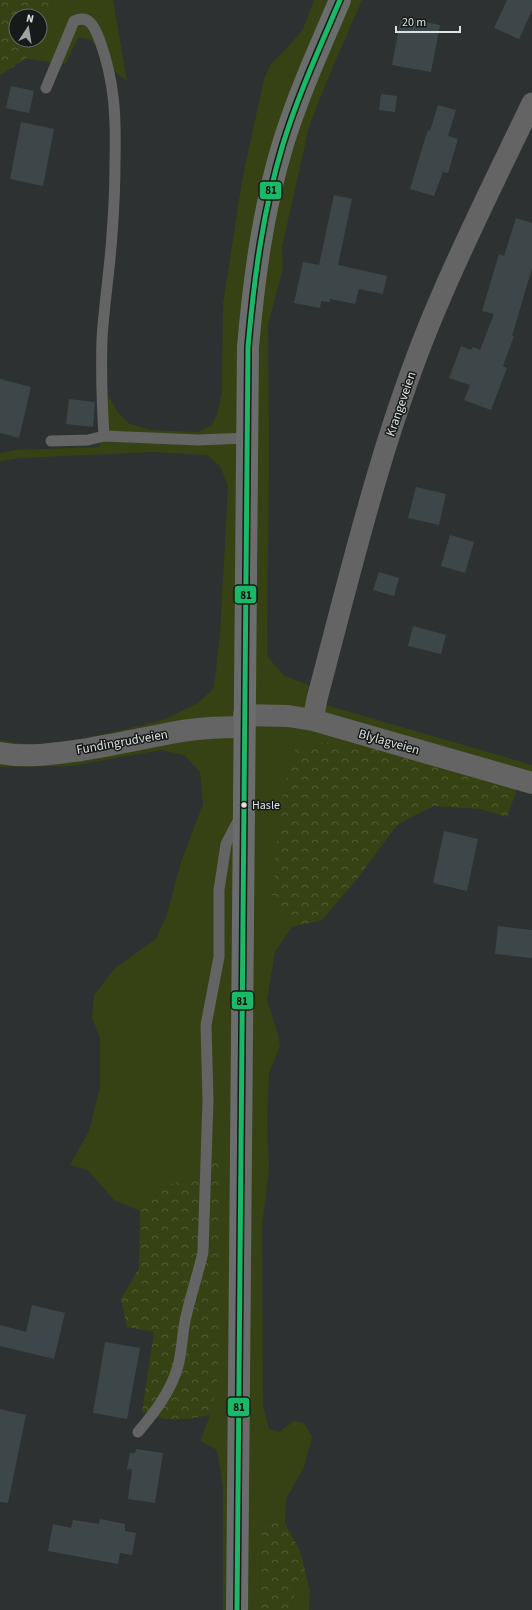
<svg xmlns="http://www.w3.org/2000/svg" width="532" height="1610" viewBox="0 0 532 1610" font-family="'Source Sans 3',sans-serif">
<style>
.grass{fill:#364214}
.forest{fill:url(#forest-crowns)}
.building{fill:#3d474a}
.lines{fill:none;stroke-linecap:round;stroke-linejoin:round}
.service{stroke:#636463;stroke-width:11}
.minor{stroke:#636463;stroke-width:21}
.tertiary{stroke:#636463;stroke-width:22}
.primary{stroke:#6b6d6d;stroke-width:22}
.bus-1-casing{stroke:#161a19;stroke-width:8}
.bus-1{stroke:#1ab867;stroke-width:5}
.bus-dot{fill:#dde2e1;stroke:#161a19;stroke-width:1.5}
.labels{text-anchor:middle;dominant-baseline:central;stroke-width:3;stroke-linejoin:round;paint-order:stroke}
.bus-label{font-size:12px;fill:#dde2e1;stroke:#161a19;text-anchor:start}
.street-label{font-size:13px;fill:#dde2e1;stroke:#161a19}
.line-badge{stroke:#161a19;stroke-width:1.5}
.pale-badge-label{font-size:11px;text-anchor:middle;font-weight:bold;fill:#111}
</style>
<defs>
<pattern id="forest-crowns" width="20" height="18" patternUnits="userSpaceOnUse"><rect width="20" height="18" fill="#364214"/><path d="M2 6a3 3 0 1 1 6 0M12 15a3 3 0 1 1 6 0" fill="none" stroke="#535d36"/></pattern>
</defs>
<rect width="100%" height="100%" fill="#2d3131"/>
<g class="grass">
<polygon points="52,0 113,0 127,81 117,74 91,40 79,37 65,64 26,59 36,40 40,40 40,32 50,13"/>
<polygon points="314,0 362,0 326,83 309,127 282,247 283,268 268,324 269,449 267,656 283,675 308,685 326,705 532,765 532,792 392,751 279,911 292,927 275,952 267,1000 277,1031 280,1046 269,1073 267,1121 269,1169 262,1226 263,1406 269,1429 279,1432 294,1421 304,1423 312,1437 304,1467 286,1499 285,1523 263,1521 258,1610 223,1610 223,1487 217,1450 200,1441 210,1415 220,1159 192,1178 170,1184 140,1211 114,1200 88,1170 70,1165 89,1131 100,1087 100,1038 92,1018 94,995 115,968 156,939 167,914 181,862 203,804 200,772 184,755 161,750 71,766 0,767 0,740 31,745 80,740 163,720 198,703 214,688 220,634 228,486 220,466 207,455 153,452 20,458 0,461 0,453 17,450 99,447 108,395 119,414 130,424 150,430 198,432 212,425 217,414 222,392 223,304 242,181 264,79 271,64 288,47 303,29"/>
<polygon points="305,1570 310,1591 309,1610 290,1610 298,1583"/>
</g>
<g class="forest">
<polygon points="0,0 52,0 50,13 40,32 40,16 16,16 16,40 36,40 26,59 0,75"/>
<polygon points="334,742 392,751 517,789 507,817 481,809 433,806 397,825 357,879 322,920 292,927 279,911 272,894 281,802 296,746"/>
<polygon points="220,1159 220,1368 210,1415 188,1419 165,1419 142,1412 154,1332 127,1327 121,1299 139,1268 140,1211 170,1184 192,1178"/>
<polygon points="263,1521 285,1523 300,1551 305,1570 298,1583 290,1610 258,1610"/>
</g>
<g class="building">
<polygon points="507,0 532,0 532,10 519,39 494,28"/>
<polygon points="401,17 440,25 431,72 392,65"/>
<polygon points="11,86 34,91 29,113 6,108"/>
<polygon points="381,94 397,96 395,112 379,110"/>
<polygon points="438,105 456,110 448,136 458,139 448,173 443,172 434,196 410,189 423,145 428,130 430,131"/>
<polygon points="21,122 54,129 43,186 10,179"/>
<polygon points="334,195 352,199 338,265 387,276 383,294 359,289 355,304 330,299 330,302 321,301 320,308 294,303 303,262 319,265"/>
<polygon points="516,218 532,223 532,268 512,336 514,336 503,366 507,368 491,410 464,400 470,385 449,378 461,346 471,350 473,347 480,350 494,314 482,311 499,254 504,256"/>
<polygon points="0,379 31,387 19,438 0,433"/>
<polygon points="69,399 95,402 93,427 66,424"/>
<polygon points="416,487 446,494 439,525 408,518"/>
<polygon points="450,535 474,542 465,573 441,566"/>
<polygon points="379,572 399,578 394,596 373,590"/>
<polygon points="413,626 446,635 441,654 408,646"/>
<polygon points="444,831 478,839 467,891 433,883"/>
<polygon points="498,926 532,930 532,958 495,954"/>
<polygon points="32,1305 65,1313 54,1359 0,1346 0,1325 26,1332"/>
<polygon points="105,1342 140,1348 127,1419 93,1413"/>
<polygon points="0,1409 26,1415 8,1503 0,1502"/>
<polygon points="136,1449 163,1453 155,1503 128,1499 132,1470 127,1469 130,1453 135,1453"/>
<polygon points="100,1519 125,1524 125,1531 136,1533 132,1555 120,1553 118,1564 48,1551 53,1524 71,1528 73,1520 99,1524"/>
</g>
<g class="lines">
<g class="service">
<path d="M46 88 74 21C90 14 95 28 100 41 115 83 116 117 115 161 115 185 114 209 112 234 110 269 104 304 102 339 101 372 102 404 104 436"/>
<polyline points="51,441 88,440 104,436 198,440 247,438"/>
<path d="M138 1432C155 1412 171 1391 178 1366 182 1351 182 1336 185 1321 190 1297 198 1275 203 1252L208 1100 206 1025 219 957V890L226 844 239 819"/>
</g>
<path class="minor" d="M313 720 317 699C352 567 383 432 437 306 466 237 500 170 532 103"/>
<g class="tertiary">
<polyline points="244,715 288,716 313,720 532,783"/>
<path d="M0 753C30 758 52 754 82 750 112 745 141 739 171 733 195 728 220 727 244 727"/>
</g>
<path class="primary" d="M237 1610 248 347C254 278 263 210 283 144 298 95 320 47 340 0"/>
<g class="bus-1-casing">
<path id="bus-1" d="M237 1610 248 347C254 278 263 210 283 144 298 95 320 47 340 0"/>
</g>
<use href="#bus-1" class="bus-1"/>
</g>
<circle class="bus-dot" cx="244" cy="805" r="3.5"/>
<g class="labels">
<g class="bus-label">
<text x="252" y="805">Hasle</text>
</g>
<g class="street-label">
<text transform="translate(401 404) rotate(-71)">Krangeveien</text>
<text transform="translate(122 742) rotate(-10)">Fundingrudveien</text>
<text transform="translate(389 742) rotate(16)">Blylagveien</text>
</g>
</g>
<g class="line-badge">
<rect x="259" y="181" width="23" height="19" rx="4" fill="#1ab867"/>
<rect x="234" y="585" width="23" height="19" rx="4" fill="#1ab867"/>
<rect x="231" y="991" width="23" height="19" rx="4" fill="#1ab867"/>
<rect x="227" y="1397" width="23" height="20" rx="4" fill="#1ab867"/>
</g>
<g class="pale-badge-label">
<text x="271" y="194">81</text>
<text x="246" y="599">81</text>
<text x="242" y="1005">81</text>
<text x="239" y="1411">81</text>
</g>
<g transform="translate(28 28) rotate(12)"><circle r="19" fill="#161a19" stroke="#666a69"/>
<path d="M0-3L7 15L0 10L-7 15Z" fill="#9fa4a3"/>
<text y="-6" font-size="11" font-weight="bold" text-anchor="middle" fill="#dde2e1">N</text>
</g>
<path d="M396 26v6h64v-6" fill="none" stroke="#dde2e1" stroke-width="2"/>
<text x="402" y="26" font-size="12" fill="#dde2e1" stroke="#161a19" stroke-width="3" paint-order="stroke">20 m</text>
</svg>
